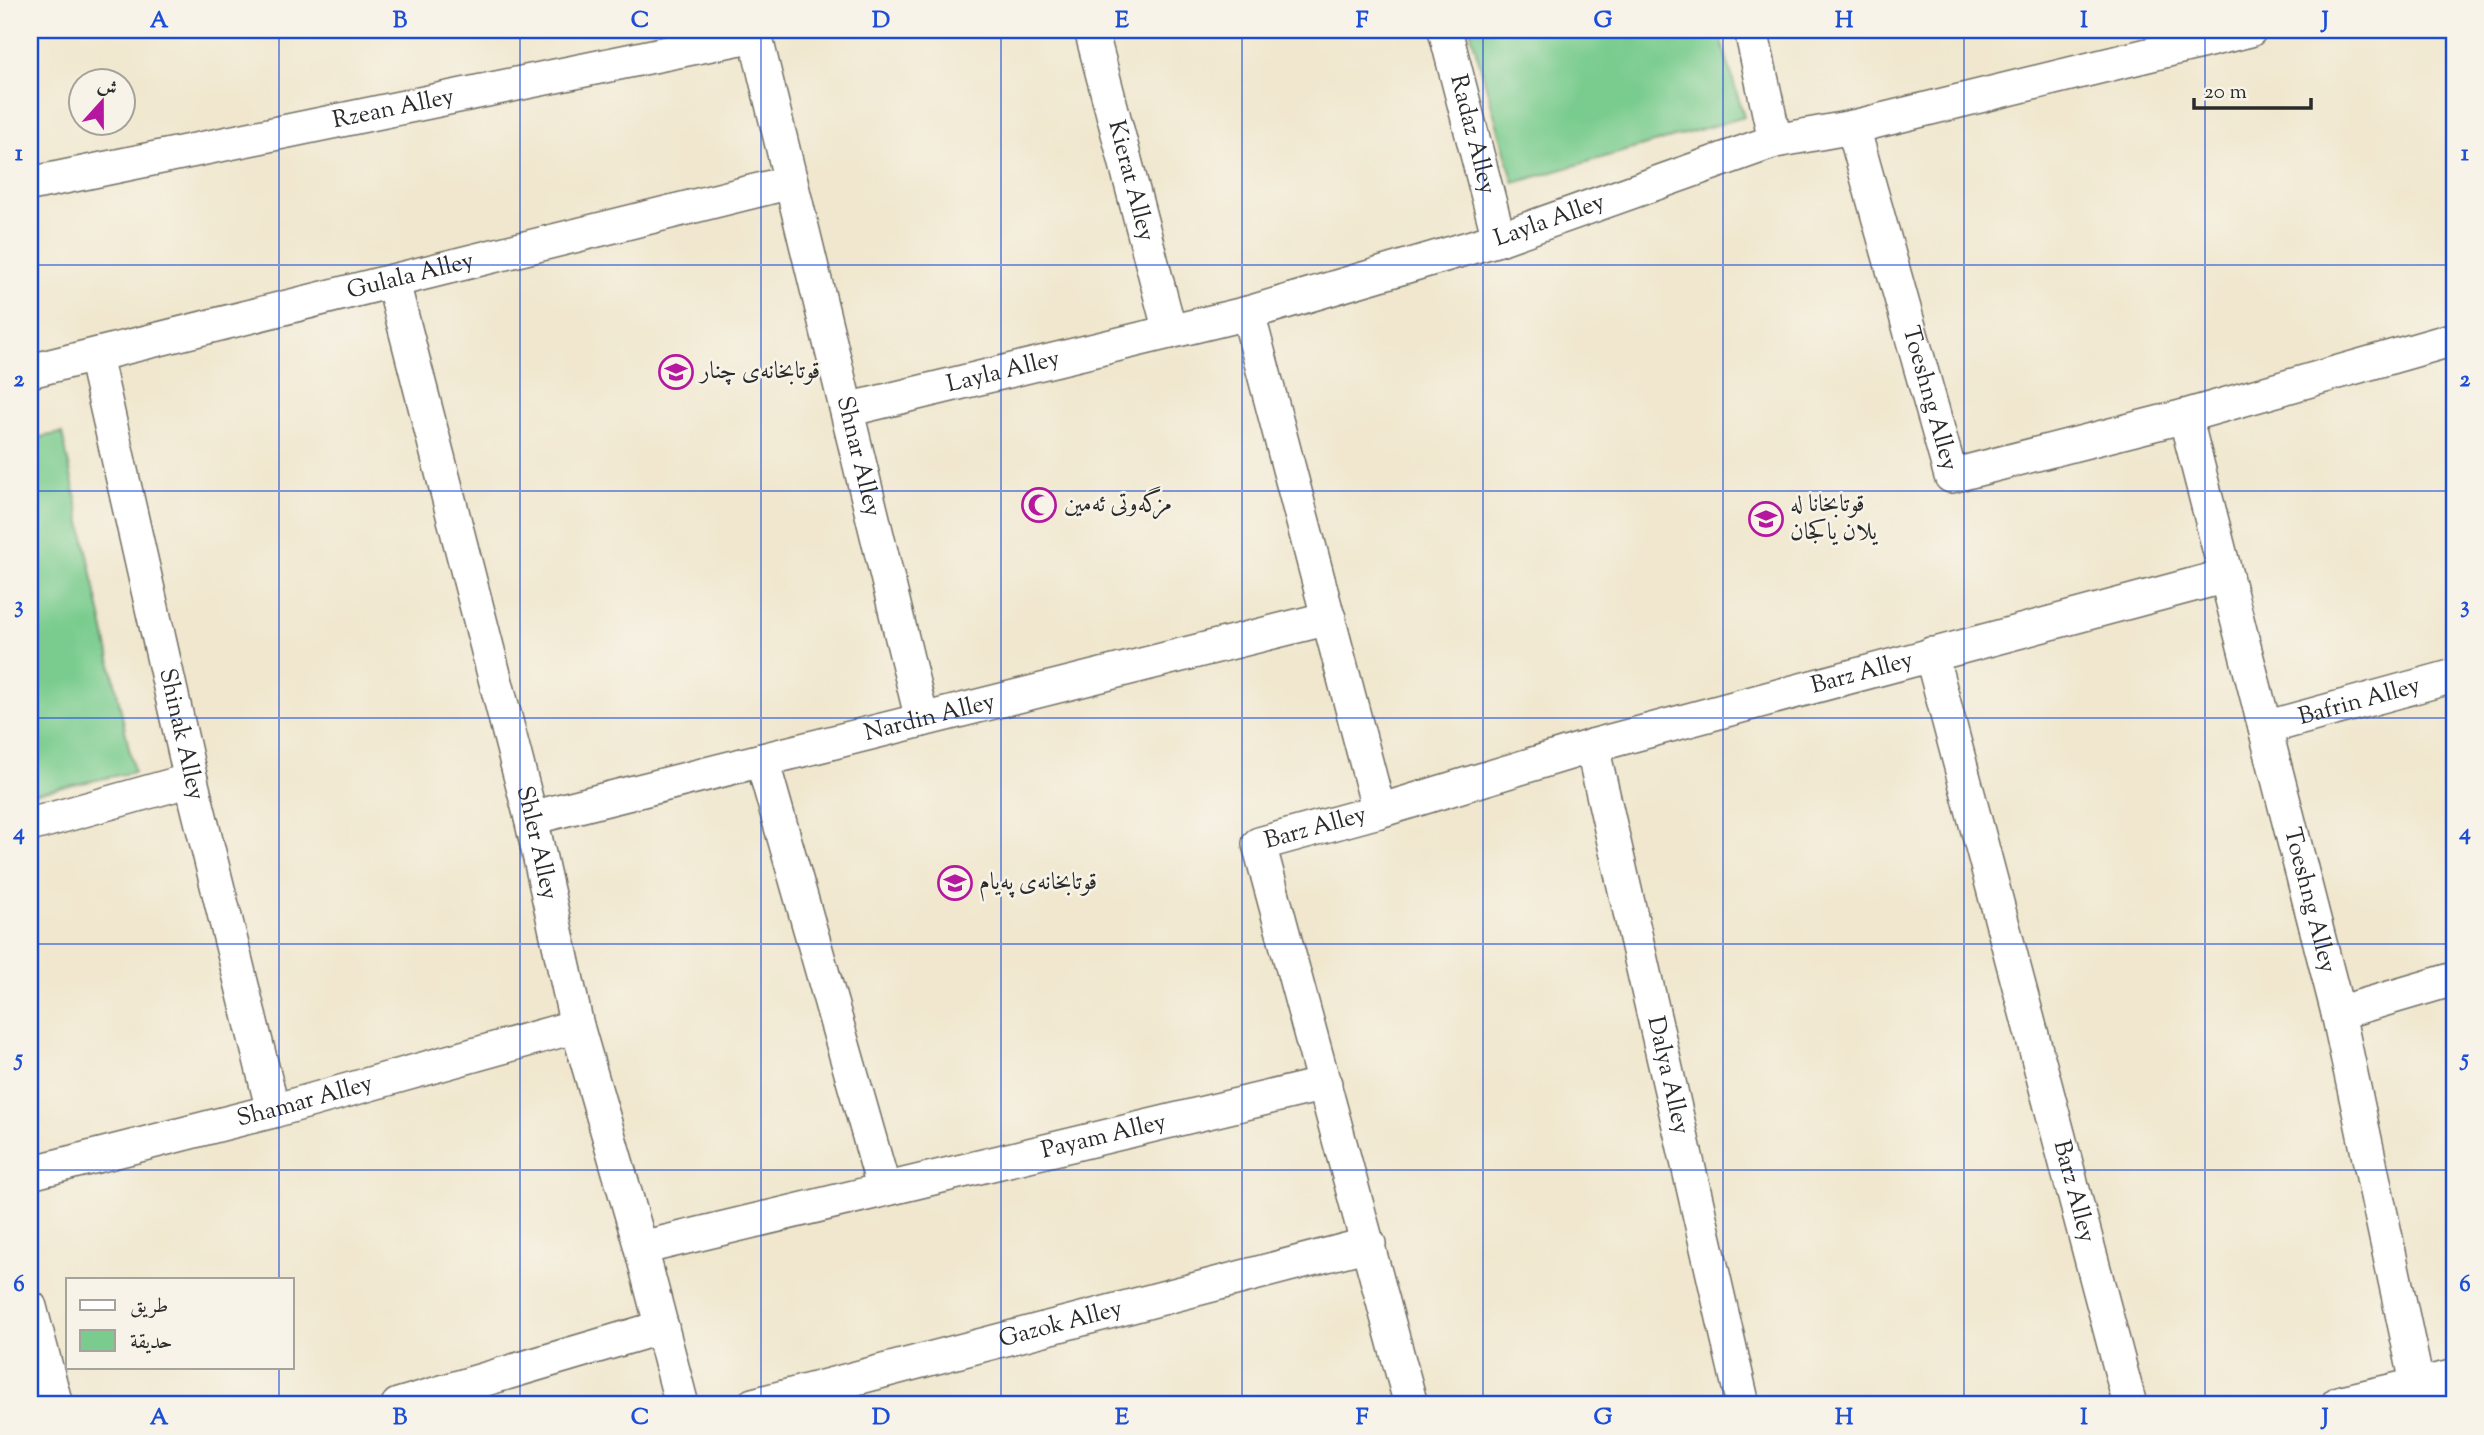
<svg xmlns="http://www.w3.org/2000/svg" width="2484" height="1435" viewBox="0 0 2484 1435" font-family="'Sorts Mill Goudy',Amiri,serif">
<style>
.green{fill:#79cc8e;stroke:#527c5c;stroke-width:2}
.lines{fill:none;stroke-linecap:round;stroke-linejoin:round}
.minor-casing{stroke:#706d64;stroke-width:36}
.secondary-casing{stroke:#706d64;stroke-width:41}
.minor{stroke:#fff;stroke-width:33}
.secondary{stroke:#fff;stroke-width:38}
.grid{fill:none;stroke:#1d4ed8;stroke-width:2;stroke-opacity:0.55}
.labels{text-anchor:middle;dominant-baseline:central;stroke-width:5;stroke-linejoin:round;paint-order:stroke}
.street-label{font-size:24px;fill:#2b2b2b;stroke:#f7f3e8}
.poi-label{font-size:24px;fill:#2b2b2b;stroke:#f7f3e8;text-anchor:start}
.neatline{fill:none;stroke:#1d4ed8;stroke-width:2.5}
.grid-label{font-size:23px;text-anchor:middle;font-weight:bold;fill:#1d4ed8}
</style>
<rect width="100%" height="100%" fill="#f7f3e8"/>
<filter id="ink" filterUnits="userSpaceOnUse"><feTurbulence type="fractalNoise" baseFrequency=".0143" numOctaves="2"/><feDisplacementMap in="SourceGraphic" scale="14" xChannelSelector="R" yChannelSelector="G"/><feConvolveMatrix kernelMatrix="1 2 1 2 8 2 1 2 1" color-interpolation-filters="sRGB"/></filter>
<filter id="wash" filterUnits="userSpaceOnUse"><feTurbulence type="fractalNoise" baseFrequency=".00686" numOctaves="4" result="noise"/><feDisplacementMap in="SourceGraphic" scale="28" xChannelSelector="R" yChannelSelector="G"/><feGaussianBlur stdDeviation="1.57" result="paint"/><feColorMatrix in="noise" values="0 0 0 0 0 0 0 0 0 0 0 0 0 0 0 0 0 1.4 0 .05"/><feComposite in="paint" operator="in"/></filter>
<g filter="url(#wash)">
<rect width="100%" height="100%" fill="#f0e7ce"/>
<g class="green">
<polygon points="1470,30 1718,30 1744,117 1514,183"/>
<polygon points="62,433 134,772 30,794 30,439"/>
</g>
</g>
<g filter="url(#ink)">
<g class="lines">
<g class="minor-casing">
<g id="minor">
<path id="s1" d="M754 30 922 720"/>
<path id="s2" d="M1091 30 1170 332"/>
<path id="s3" d="M1445 30 1499 239"/>
<polyline points="1751,30 1775,141"/>
<path id="s4" d="M1853 127 1951 476 2185 416 2454 339"/>
<path id="s5" d="M30 184 755 35"/>
<path id="s6" d="M393 282 531 818 577 1026 641 1248 682 1405"/>
<polyline points="1248,313 1379,811"/>
<path id="s7" d="M95 356 191 780 273 1111"/>
<path id="s8" d="M30 371 791 182"/>
<path id="s9" d="M847 410 1248 313 1499 239 1775 141 1853 127 2250 30"/>
<path id="s10" d="M2185 416 2338 1013 2418 1388"/>
<path id="s11" d="M1931 654 2130 1405"/>
<path id="s12" d="M2265 728 2454 676"/>
<path id="s13" d="M1592 746 1743 1405"/>
<polyline points="762,760 884,1189"/>
<path id="s14" d="M531 818 1329 618"/>
<polyline points="30,825 191,780"/>
<polyline points="2338,1013 2454,979"/>
<path id="s15" d="M30 1173 273 1111 577 1026"/>
<path id="s16" d="M641 1248 1325 1084"/>
<polyline points="30,1307 56,1405"/>
<polyline points="398,1405 662,1327"/>
<path id="s17" d="M753 1405 1369 1244"/>
<path id="s18" d="M1411 1405 1259 844 1379 811 1592 746 2226 576"/>
</g>
</g>
<g class="secondary-casing">
<polyline id="secondary" points="2340,1405 2454,1379"/>
</g>
<use href="#minor" class="minor"/>
<use href="#secondary" class="secondary"/>
</g>
</g>
<path class="grid" d="M279 30V1279M520 30V1405M761 30V1405M1001 30V1405M1242 30V1405M1483 30V1405M1723 30V1405M1964 30V1405M2205 30V1405M30 265H2454M30 491H2454M30 718H2454M30 944H2454M30 1170H2454M279 1367V1405"/>
<defs>
<g id="school-ring" transform="scale(1.75)"><circle r="9.5" fill="#f7f3e8" stroke="#b5179e" stroke-width="1.5"/><path d="M0-5L7-2L0 1L-7-2ZM-4 1L0 2.5L4 1V4Q0 6-4 4Z" fill="#b5179e"/></g>
<g id="mosque-ring" transform="scale(1.75)"><circle r="9.5" fill="#f7f3e8" stroke="#b5179e" stroke-width="1.5"/><path d="M3.5-4.9A6 6 0 1 0 3.5 4.9A5 5 0 1 1 3.5-4.9Z" fill="#b5179e"/></g>
</defs>
<g fill-rule="evenodd">
<use href="#school-ring" x="676" y="372"/>
<use href="#mosque-ring" x="1039" y="505"/>
<use href="#school-ring" x="1766" y="519"/>
<use href="#school-ring" x="955" y="883"/>
</g>
<g class="labels">
<g class="street-label">
<text stroke="none"><textPath href="#s5" startOffset="371">Rzean Alley</textPath></text>
<text stroke="none"><textPath href="#s3" startOffset="108">Radaz Alley</textPath></text>
<text stroke="none"><textPath href="#s2" startOffset="156">Kierat Alley</textPath></text>
<text stroke="none"><textPath href="#s9" startOffset="728">Layla Alley</textPath></text>
<text stroke="none"><textPath href="#s8" startOffset="392">Gulala Alley</textPath></text>
<text stroke="none"><textPath href="#s9" startOffset="161">Layla Alley</textPath></text>
<text stroke="none"><textPath href="#s4" startOffset="282">Toeshng Alley</textPath></text>
<text stroke="none"><textPath href="#s1" startOffset="439">Shnar Alley</textPath></text>
<text stroke="none"><textPath href="#s18" startOffset="1208">Barz Alley</textPath></text>
<text stroke="none"><textPath href="#s12" startOffset="98">Bafrin Alley</textPath></text>
<text stroke="none"><textPath href="#s14" startOffset="411">Nardin Alley</textPath></text>
<text stroke="none"><textPath href="#s7" startOffset="388">Shinak Alley</textPath></text>
<text stroke="none"><textPath href="#s18" startOffset="640">Barz Alley</textPath></text>
<text stroke="none"><textPath href="#s6" startOffset="579">Shler Alley</textPath></text>
<text stroke="none"><textPath href="#s10" startOffset="500">Toeshng Alley</textPath></text>
<text stroke="none"><textPath href="#s13" startOffset="338">Dalya Alley</textPath></text>
<text stroke="none"><textPath href="#s15" startOffset="284">Shamar Alley</textPath></text>
<text stroke="none"><textPath href="#s16" startOffset="476">Payam Alley</textPath></text>
<text stroke="none"><textPath href="#s11" startOffset="556">Barz Alley</textPath></text>
<text stroke="none"><textPath href="#s17" startOffset="318">Gazok Alley</textPath></text>
</g>
<g class="poi-label">
<text x="700" y="372">قوتابخانەی چنار</text>
<text x="1064" y="505">مزگەوتی ئەمین</text>
<text x="1790" y="505">قوتابخانا له<tspan x="1790" dy="28">يلان ياكجان</tspan></text>
<text x="979" y="883">قوتابخانەی پەیام</text>
</g>
</g>
<rect width="2484" height="1435" fill="none" stroke="#f7f3e8" stroke-width="77"/>
<rect x="66" y="1278" width="228" height="91" fill="#f7f3e8" stroke="#a5a39c" stroke-width="2"/>
<rect x="80" y="1300" width="35" height="10" fill="#ffffff" stroke="#a5a39c" stroke-width="2"/>
<text x="130" y="1312" font-size="21" fill="#2b2b2b">طريق</text>
<rect x="80" y="1330" width="35" height="21" fill="#79cc8e" stroke="#a5a39c" stroke-width="2"/>
<text x="130" y="1348" font-size="21" fill="#2b2b2b">حديقة</text>
<g transform="translate(102 102) rotate(21)"><circle r="33" fill="#f7f3e8" stroke="#a5a39c" stroke-width="2"/>
<path d="M0-5L12 26L0 18L-12 26Z" fill="#b5179e"/>
<text y="-10" font-size="19" font-weight="bold" text-anchor="middle" fill="#2b2b2b">ش</text>
</g>
<path d="M2194 98v10h117v-10" fill="none" stroke="#2b2b2b" stroke-width="3.5"/>
<text x="2204" y="98" font-size="21" fill="#2b2b2b" stroke="#f7f3e8" stroke-width="5" paint-order="stroke">20 m</text>
<rect x="38" y="38" width="2408" height="1358" class="neatline"/>
<g class="grid-label">
<text x="159" y="27">A</text>
<text x="400" y="27">B</text>
<text x="640" y="27">C</text>
<text x="881" y="27">D</text>
<text x="1122" y="27">E</text>
<text x="1362" y="27">F</text>
<text x="1603" y="27">G</text>
<text x="1844" y="27">H</text>
<text x="2084" y="27">I</text>
<text x="2325" y="27">J</text>
<text x="19" y="160">1</text>
<text x="2465" y="160">1</text>
<text x="19" y="386">2</text>
<text x="2465" y="386">2</text>
<text x="19" y="612">3</text>
<text x="2465" y="612">3</text>
<text x="19" y="839">4</text>
<text x="2465" y="839">4</text>
<text x="19" y="1065">5</text>
<text x="2465" y="1065">5</text>
<text x="19" y="1291">6</text>
<text x="2465" y="1291">6</text>
<text x="159" y="1424">A</text>
<text x="400" y="1424">B</text>
<text x="640" y="1424">C</text>
<text x="881" y="1424">D</text>
<text x="1122" y="1424">E</text>
<text x="1362" y="1424">F</text>
<text x="1603" y="1424">G</text>
<text x="1844" y="1424">H</text>
<text x="2084" y="1424">I</text>
<text x="2325" y="1424">J</text>
</g>
</svg>
